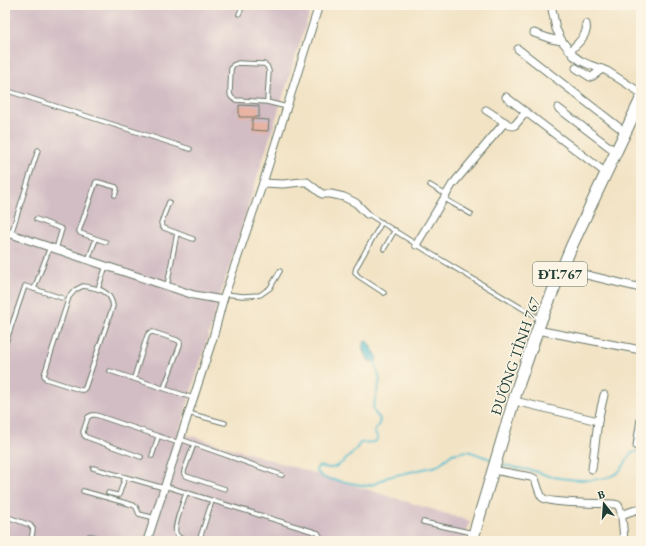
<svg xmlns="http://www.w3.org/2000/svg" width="646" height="546" viewBox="0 0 646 546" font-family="'EB Garamond',serif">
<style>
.industrial{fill:#d2bdc5}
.water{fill:#52bccf;stroke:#387c82}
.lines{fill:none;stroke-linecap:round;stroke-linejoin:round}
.stream{stroke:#52bccf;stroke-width:2}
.building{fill:#e8b3a3}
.service-casing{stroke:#697767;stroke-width:5.5}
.minor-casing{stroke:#697767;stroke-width:9}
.primary-casing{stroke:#697767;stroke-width:13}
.service{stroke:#fff;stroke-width:3.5}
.minor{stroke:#fff;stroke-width:7}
.primary{stroke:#fff;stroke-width:11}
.labels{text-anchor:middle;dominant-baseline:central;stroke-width:3;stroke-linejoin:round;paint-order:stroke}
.shield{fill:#fcf5e5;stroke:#617469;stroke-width:1}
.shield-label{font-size:14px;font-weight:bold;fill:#1f3d34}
.street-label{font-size:15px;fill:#1f3d34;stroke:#fcf5e5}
</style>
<rect width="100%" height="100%" fill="#fcf5e5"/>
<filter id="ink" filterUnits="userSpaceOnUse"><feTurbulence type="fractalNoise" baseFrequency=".025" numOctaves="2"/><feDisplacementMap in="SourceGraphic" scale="8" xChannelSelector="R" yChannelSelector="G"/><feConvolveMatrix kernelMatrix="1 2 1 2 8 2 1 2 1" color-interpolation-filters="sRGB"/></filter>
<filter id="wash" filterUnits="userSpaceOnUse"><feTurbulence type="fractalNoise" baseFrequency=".012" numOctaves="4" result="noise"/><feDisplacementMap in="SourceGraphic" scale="16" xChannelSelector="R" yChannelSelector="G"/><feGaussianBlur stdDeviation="0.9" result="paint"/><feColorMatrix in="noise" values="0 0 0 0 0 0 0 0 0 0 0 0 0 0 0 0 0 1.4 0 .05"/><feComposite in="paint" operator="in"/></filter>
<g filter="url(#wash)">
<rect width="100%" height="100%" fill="#f2e3c5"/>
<polygon class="industrial" points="5,5 312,5 238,238 179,432 470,521 464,541 5,541"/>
<path class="water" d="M367 341 377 356V360L375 362 369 361C365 356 360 348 364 342Z"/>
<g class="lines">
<g class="stream">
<path d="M375 362 380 380 373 408 375 413 380 419 378 427 374 432 378 438 375 442 360 443C356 451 340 467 331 468 327 468 322 467 318 466L316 471 324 478 366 486 374 484 388 477 437 466 452 454 468 451 493 460"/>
<path d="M498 463C511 468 524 468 537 472 541 473 545 475 549 476 566 480 600 483 616 474 623 469 627 461 630 454L641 450"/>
</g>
</g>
<g id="blocks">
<g class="building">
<polygon points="239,105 259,106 259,117 239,117"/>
<polygon points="252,119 269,120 268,131 252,130"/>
</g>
</g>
</g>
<g filter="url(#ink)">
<use href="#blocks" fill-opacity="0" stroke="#697767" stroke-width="1"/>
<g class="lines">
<g class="service-casing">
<g id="service">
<polyline points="239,14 243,5"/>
<polyline points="5,90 190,149"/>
<path d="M267 102 269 71 267 66 264 64 238 63 233 65 231 69 230 92C230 96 232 99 236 100L267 102 287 107"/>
<polyline points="430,185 446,195"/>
<polyline points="443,198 471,214"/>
<polyline points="169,202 161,223 162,226 164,228 193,239"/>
<polyline points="368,214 430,253 540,319"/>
<polyline points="36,219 62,229 56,249"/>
<polyline points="382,222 356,268 355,272 358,276 384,293"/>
<polyline points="11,234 38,150"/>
<polyline points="106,242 80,233 79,231 96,182 98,182 116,187 117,189 115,195"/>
<polyline points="384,249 395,230"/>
<polyline points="88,260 96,239"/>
<path d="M83 286C97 288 111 290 113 306L85 388 83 390H80L46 379 44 375 69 297 75 290Z"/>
<polyline points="167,286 177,233"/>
<polyline points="34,289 50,247"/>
<polyline points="98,289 106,266"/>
<polyline points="225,294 243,296 260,295 270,288 280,271"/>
<polyline points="5,345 25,286 62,298"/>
<polyline points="110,371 193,398"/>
<polyline points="134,378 147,336 149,333 153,332 177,340 180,342 180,345 164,388"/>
<polyline points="188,413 225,423"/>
<polyline points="180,439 282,475"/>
<polyline points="194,444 184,471 184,474 186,476 225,489"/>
<polyline points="152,456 158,437"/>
<polyline points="141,457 86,437 84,435 83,432 88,417 92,415 96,415 179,443"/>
<polyline points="93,468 164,488"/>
<polyline points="165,486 318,533 320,536 320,541"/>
<polyline points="83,491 133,505 136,507 139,514 155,518"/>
<polyline points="108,493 117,495 119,495 125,477"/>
<path d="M186 493C184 500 173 527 176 533 178 539 184 539 189 541"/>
<polyline points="5,516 30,525 33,529 31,541"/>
<polyline points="423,522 473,533"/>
<polyline points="86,541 89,536 93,536 107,541"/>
<polyline points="199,541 212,501"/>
</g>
</g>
<g class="minor-casing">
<g id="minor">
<polyline points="548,5 551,6 552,9 556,29 562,41 574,56 581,61 590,65 607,71 641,93"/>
<polyline points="534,33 551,39 562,41"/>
<polyline points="518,49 625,132"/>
<path d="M570 51C575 46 585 38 586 30 587 30 586 25 586 24"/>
<polyline points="576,68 590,77 593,76 602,69"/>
<polyline points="506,97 606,173"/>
<polyline points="558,108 616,152"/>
<polyline points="486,110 509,125 513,126 515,125 526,112"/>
<polyline points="263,183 283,184 302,182 307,182 322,194 331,194 344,197 356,203 367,214"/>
<polyline points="5,232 106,266 194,295 223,300 213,338 147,541"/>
<polyline points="416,245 452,185 505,122"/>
<polyline points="562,269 641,288"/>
<polyline points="223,300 263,183 319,5"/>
<polyline points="537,330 641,350"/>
<polyline points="515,401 598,421 604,395"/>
<polyline points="637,446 641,419"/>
<polyline points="592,469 598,421"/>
<path d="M493 470 531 477 535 479C537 484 539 493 542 497 546 504 603 503 614 504 617 505 618 504 619 507 623 514 623 532 624 541"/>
<polyline points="621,515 641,508"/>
</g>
</g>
<g class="primary-casing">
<polyline id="primary" points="472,541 519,383 541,320 572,245 641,99"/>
</g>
<use href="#service" class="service"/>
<use href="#minor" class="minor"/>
<use href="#primary" class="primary"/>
</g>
</g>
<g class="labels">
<rect class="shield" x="533" y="262" width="54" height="24" rx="3"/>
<g class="shield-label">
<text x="560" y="274">ĐT.767</text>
</g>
<g class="street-label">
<text transform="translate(515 356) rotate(-71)">ĐƯỜNG TỈNH 767</text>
</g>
</g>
<rect width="646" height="546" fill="none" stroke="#fcf5e5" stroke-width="20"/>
<g transform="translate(604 504) rotate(343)" stroke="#fcf5e5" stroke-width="3" paint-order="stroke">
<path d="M0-3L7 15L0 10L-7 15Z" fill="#1f3d34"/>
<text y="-6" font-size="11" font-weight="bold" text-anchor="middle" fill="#1f3d34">B</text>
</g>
</svg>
